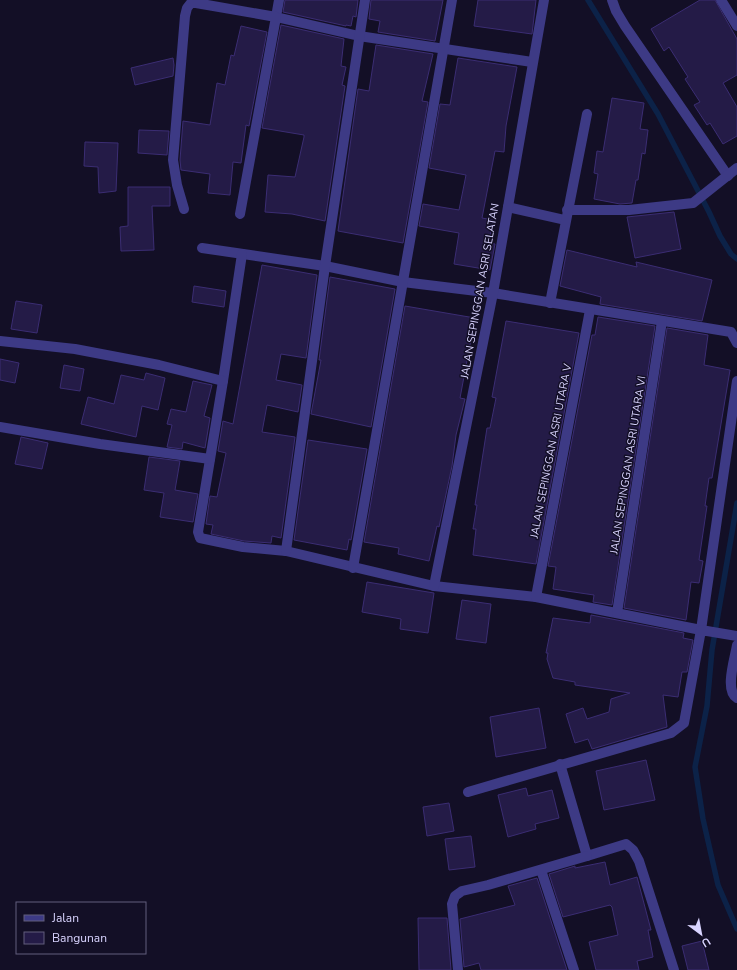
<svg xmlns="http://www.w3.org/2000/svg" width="737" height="970" viewBox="0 0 737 970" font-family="'Nunito Sans',sans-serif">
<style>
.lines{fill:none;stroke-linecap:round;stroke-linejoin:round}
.stream{stroke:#0c2248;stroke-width:5.5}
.building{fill:#241b47;stroke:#3b2d73}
.street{stroke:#3d3a85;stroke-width:10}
.labels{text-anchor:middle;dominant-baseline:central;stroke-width:3;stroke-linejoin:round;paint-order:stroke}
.street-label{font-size:11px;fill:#d9d4ff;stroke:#130f26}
</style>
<rect width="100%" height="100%" fill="#130f26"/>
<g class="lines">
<g class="stream">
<polyline points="588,0 658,114 709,212 720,236 731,254 737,259"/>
<polyline points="737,503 712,650 707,706 695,767 703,819 718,885 737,929"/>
</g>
</g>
<g class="building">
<polygon points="285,0 358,0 356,17 353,16 351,26 346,25 346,26 283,12"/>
<polygon points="371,0 443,0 435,41 378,32 380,21 369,19"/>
<polygon points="478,0 536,0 532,34 474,26"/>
<polygon points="700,0 715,0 737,39 737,75 723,83 737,107 737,136 723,144 710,123 707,125 694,105 700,102 685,79 688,77 669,47 664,51 651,29"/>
<polygon points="281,25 344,39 341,66 346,67 342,85 345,86 325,221 292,214 265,212 268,175 295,177 304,137 304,135 262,128"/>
<polygon points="241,26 267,32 249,126 246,125 241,163 233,162 230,195 208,193 210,174 181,170 180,160 183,121 210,125 217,83 225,85 231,55 234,56"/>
<polygon points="376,45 433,54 422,101 428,102 403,243 338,231 358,89 369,91"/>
<polygon points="173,58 174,65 173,76 135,85 131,68"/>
<polygon points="458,58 517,67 506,126 504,152 495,151 482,218 493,220 489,243 495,244 490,270 454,264 459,233 419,226 423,204 459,210 466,175 429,168 440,104 450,105"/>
<polygon points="612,98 644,103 640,129 648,130 645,154 642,153 638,180 636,180 632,203 620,204 594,199 598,174 594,173 597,151 603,152"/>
<polygon points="139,130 169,131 167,155 138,153"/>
<polygon points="85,142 118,143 116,191 99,193 98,167 84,166"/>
<polygon points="128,187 170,187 170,206 152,206 154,250 121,251 120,227 128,226"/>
<polygon points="674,212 681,249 635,258 627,217"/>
<polygon points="567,250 637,267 636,262 712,280 702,321 600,304 601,297 560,286"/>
<polygon points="262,265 317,275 306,358 281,354 276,380 302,385 298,412 267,405 262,432 295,437 281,538 272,536 271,543 244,541 211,534 213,525 206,524 210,496 217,497 226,453 218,451 223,421 233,424"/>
<polygon points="330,277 395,289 371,427 311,414 321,360 319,360"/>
<polygon points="194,286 226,291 224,307 192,302"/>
<polygon points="16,301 42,305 37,333 11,329"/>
<polygon points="405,306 475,318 460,398 465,399 456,435 452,466 439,527 437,526 429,561 398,554 399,548 364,542"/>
<polygon points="598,317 655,326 612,605 593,602 594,595 553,589 556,567 548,566 592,335 595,335"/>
<polygon points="506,321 579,333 536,564 473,555 476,529 473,529 477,505 475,505 487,428 490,428 496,398 492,397"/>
<polygon points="667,328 708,335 704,365 730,370 712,478 709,478 705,506 707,506 699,560 703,561 699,583 691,582 686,620 624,608"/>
<polygon points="0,359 19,363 15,383 0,380"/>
<polygon points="64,365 84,369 80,391 60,388"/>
<polygon points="146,373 165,378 158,410 142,406 136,437 81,424 88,397 114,404 121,375 144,380"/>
<polygon points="193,381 212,385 204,416 210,418 205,448 183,442 182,449 167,447 172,425 167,424 171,409 186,412"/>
<polygon points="21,437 48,443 42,469 15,464"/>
<polygon points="308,440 367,449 351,540 349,539 347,550 294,540"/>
<polygon points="149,457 180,461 175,490 198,494 193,522 160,517 164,493 144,490"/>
<polygon points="367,582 434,593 428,633 400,629 401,619 362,612"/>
<polygon points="462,600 491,604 486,643 456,639"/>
<polygon points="591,615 684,633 683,638 693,640 687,672 682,672 678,697 663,695 667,727 592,749 588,739 575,743 566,714 583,708 587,719 609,712 611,699 630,693 575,685 575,682 553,678 547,659 548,653 546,653 553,618 590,623"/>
<polygon points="539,708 546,748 496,757 490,717"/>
<polygon points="646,760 655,800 604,810 596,771"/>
<polygon points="526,788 528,796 552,790 559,818 535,824 536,829 508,837 498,795"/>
<polygon points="449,803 454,831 427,836 423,807"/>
<polygon points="471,836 475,867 449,870 445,839"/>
<polygon points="605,862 610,885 637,877 651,930 648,930 653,957 637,961 639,970 596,970 589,942 618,935 612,907 610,905 563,917 549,874 575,866 575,868"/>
<polygon points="537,878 567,970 481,970 479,963 464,967 460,919 515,905 508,886"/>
<polygon points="418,918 447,918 451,970 419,970"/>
<polygon points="702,941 709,970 688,970 682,946"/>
</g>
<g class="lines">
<g class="street">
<polyline points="279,0 276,17 359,36 532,62"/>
<polyline points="612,0 616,11 625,26 728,176"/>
<polyline points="721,0 737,26"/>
<polyline points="508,207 565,220"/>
<polyline points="184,209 177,185 173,160 185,16 187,8 191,3 196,3 276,17 240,214"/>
<polyline points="567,210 629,210 693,203 737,168"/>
<polyline points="202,248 325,266 403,282 493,293 731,332 737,343"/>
<polyline points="242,254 223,381 198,532 200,538 243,547 286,551 434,586 536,597 701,630 737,381"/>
<polyline points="550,303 587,114"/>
<polyline points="0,341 75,349 159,365 223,381"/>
<polyline points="0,427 100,444 210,459"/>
<polyline points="286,551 325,266 365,0"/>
<polyline points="353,568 452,0"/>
<polyline points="434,586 493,293 544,0"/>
<polyline points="536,597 590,310"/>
<polyline points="617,613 662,321"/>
<path d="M737 645C735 658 724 691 737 698"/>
<polyline points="560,764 587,856 626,844 633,850 639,861 674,970"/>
<polyline points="468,792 671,733 684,723 701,630 737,636"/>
<polyline points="541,870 574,970"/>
<polyline points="458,970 452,904 455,896 462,891 488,885 587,856"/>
</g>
</g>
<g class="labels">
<g class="street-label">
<text transform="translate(480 291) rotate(-80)">JALAN SEPINGGAN ASRI SELATAN</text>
<text transform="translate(551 451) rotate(-79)">JALAN SEPINGGAN ASRI UTARA V</text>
<text transform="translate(628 465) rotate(-81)">JALAN SEPINGGAN ASRI UTARA VI</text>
</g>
</g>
<rect x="16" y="902" width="130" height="52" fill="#130f26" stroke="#625e7d"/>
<rect x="24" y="915" width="20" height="6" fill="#3d3a85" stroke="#625e7d"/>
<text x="52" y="922" font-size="12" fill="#d9d4ff">Jalan</text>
<rect x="24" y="932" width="20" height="12" fill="#241b47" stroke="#625e7d"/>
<text x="52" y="942" font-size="12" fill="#d9d4ff">Bangunan</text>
<g transform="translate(701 934) rotate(148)" stroke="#130f26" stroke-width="3" paint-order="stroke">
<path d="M0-3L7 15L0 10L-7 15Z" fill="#d9d4ff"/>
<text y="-6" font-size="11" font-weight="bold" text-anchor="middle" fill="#d9d4ff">U</text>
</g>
</svg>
